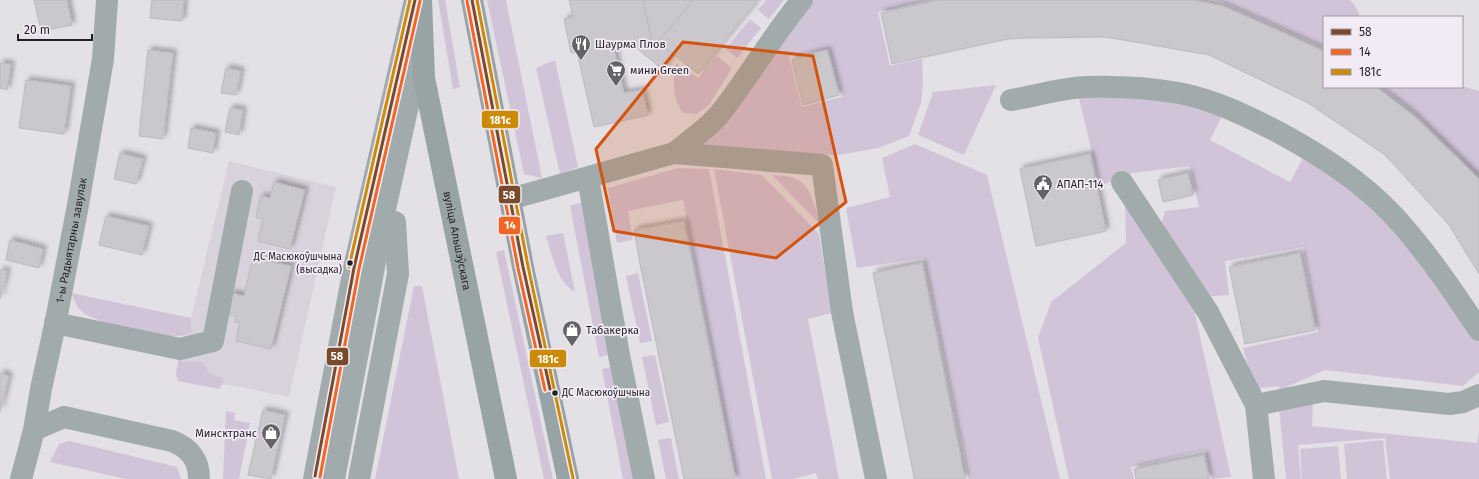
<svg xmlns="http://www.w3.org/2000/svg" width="1479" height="479" viewBox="0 0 1479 479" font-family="'Fira Sans',sans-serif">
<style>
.built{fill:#d8d2dc}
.green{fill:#d1c4d9;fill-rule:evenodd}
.building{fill:#cbc8cd;stroke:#bcbabf;filter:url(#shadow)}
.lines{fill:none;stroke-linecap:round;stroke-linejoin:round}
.minor{stroke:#a2abab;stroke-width:22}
.major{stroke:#97a3a4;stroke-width:22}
.bus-1-casing{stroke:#f2ebf5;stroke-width:6}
.bus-2-casing{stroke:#f2ebf5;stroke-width:6}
.bus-3-casing{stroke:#f2ebf5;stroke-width:6}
.bus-1{stroke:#7a4b2a;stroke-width:3}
.bus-2{stroke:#f26522;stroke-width:3}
.bus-3{stroke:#cc8b07;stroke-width:3}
.marked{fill:#d4530e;fill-opacity:0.2;stroke:#d4530e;stroke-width:3;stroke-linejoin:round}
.bus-dot{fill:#221f23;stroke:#f2ebf5;stroke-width:1.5}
.labels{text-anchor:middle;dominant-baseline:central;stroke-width:3.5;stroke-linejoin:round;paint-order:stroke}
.bus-label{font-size:10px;fill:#221f23;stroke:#f2ebf5;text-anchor:end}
.poi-label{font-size:11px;fill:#221f23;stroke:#f2ebf5;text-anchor:start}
.street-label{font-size:11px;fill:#221f23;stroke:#f2ebf5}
.line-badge{stroke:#f2ebf5;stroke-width:1.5}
.badge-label{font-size:11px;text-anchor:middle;font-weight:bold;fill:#fff}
</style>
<defs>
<filter id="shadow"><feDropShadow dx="3.5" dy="-3.5" stdDeviation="2" flood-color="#0004"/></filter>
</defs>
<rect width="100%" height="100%" fill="#e3e0e6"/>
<polygon class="built" points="229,161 336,187 289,397 187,376 180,349 191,318"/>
<g class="green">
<polygon points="438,0 445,0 460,87 453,89"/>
<polygon points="487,0 506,0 542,178 524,174"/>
<polygon points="766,0 784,0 769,19 758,10"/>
<path d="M814 0H928L878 12 890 66 922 59 923 86 921 103 909 136 878 148 838 155 693 150 784 34ZM829 49 842 97 802 107 789 56Z"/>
<polygon points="1215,0 1350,0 1356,7 1360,17 1324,17 1324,47 1221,1"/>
<polygon points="750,19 761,28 737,58 726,49"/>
<path d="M717 56 732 68 709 105 697 114 683 113C672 97 673 82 676 63L698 78Z"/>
<polygon points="555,60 578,167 560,174 536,68"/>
<polygon points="996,85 964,155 918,135 933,92"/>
<polygon points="1462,86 1479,91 1479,176 1412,110 1382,87"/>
<polygon points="1078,94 1170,96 1223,114 1210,140 1290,182 1304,156 1393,221 1479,340 1479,372 1463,386 1325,370 1282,389 1277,386 1255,389 1243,348 1318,332 1303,247 1225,261 1229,295 1203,297 1162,222 1165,211 1199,207 1190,166 1132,173 1100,186"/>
<polygon points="915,144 987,175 1060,479 969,479 924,258 857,268 846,208 890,197 882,158"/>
<polygon points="678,168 709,169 766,479 737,479 683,200 628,211 633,240 617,243 608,188"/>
<polygon points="714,169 762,175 819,234 832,313 808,319 839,479 818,479 816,473 794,479 772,479"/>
<path d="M772 175C779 176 787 175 794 178 811 184 816 208 819 223Z"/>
<polygon points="1125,201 1194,309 1231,477 1212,479 1205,450 1131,467 1134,479 1069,479 1038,338 1051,302 1126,243"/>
<polygon points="583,202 613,354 599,357 570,206"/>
<path d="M563 233 575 292C557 283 552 254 546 236Z"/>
<polygon points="504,250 553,479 544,479 496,252"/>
<polygon points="638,273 652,341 640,343 626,276"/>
<polygon points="414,286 422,286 459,479 375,479"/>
<path d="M71 293 191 318V333C187 334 183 336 179 336 160 338 92 323 80 310 76 306 74 298 71 293Z"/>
<polygon points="179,354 183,362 203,362 209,373 222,378 223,383 219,389 178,381 176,374"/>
<polygon points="655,355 669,422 656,425 642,357"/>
<polygon points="615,366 637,479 623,479 602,369"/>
<polygon points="1313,399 1312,426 1477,443 1479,431 1479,479 1390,479 1385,438 1298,445 1301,479 1286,479 1279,408"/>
<polygon points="226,411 235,413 234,420 250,423 239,479 223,479"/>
<polygon points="671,438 679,479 666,479 658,440"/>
<polygon points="1383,440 1387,479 1347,479 1344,444"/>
<polygon points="70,441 177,467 181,479 126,479 50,462 59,444"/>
<polygon points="1338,446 1341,479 1302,479 1300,449"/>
</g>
<g class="building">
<polygon points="34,0 67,0 72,25 41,31"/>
<polygon points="152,0 184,0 182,21 150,18"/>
<polygon points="569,0 643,0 652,42 614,50 624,93 642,90 648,115 594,127 577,52 571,53 564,19 573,17"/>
<polygon points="643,0 694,0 658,42 674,55 663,70 634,46 652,42"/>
<polygon points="694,0 758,0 698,74 658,42"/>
<polygon points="939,0 1192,0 1223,6 1324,51 1324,87 1376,87 1414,116 1479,179 1479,274 1449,225 1385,155 1308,103 1209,55 1106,37 1028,38 1008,39 892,64 881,13"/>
<polygon points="148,50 173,53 163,139 139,136"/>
<polygon points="827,50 839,95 803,105 792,60"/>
<polygon points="0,63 11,64 7,90 0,88"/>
<polygon points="226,68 241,71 236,95 221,93"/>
<polygon points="26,80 71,86 64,134 19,128"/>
<polygon points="230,108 243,110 239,135 225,132"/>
<polygon points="191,128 216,133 213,153 188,148"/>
<polygon points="120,153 143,159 136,184 114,179"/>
<polygon points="1090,154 1106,231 1036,246 1020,169"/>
<polygon points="1188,173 1193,195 1163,202 1158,180"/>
<polygon points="274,182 305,190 290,249 258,241 263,219 256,217 261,196 270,198"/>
<polygon points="106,216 149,226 142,255 99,245"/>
<polygon points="684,221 735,479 684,479 640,264 634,230"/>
<polygon points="10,240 43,249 39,268 6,260"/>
<polygon points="1300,253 1315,330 1245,344 1229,267"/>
<polygon points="253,258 291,266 271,349 236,341 240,323 234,322 236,316 226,314 231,293 244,296"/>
<polygon points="922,263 965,479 914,479 913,472 873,273"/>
<polygon points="0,270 7,271 0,299"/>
<polygon points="0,373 9,376 0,412"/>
<polygon points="263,410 285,415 271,479 248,475"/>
<polygon points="1204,455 1209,479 1136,479 1134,469"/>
</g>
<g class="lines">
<g class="minor">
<path d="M1011 100C1035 96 1061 88 1086 87 1116 86 1150 88 1179 93 1215 100 1247 116 1280 133 1322 156 1361 181 1394 216 1426 251 1453 291 1479 330"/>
<path d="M674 153C690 140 709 128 722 111 750 75 773 35 802 0"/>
<polyline points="588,178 619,355 644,479"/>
<polyline points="1122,182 1208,312 1256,405"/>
<polyline points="510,199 674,153 822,165 842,312 876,479"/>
<polyline points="55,323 180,349 213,341 242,191"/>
<path d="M34 430 64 417 172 441C190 448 199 460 199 479"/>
<path id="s1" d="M21 479 34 430 41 389 56 320 78 205 103 59 107 0"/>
<polyline points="314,479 354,268 415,0"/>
<polyline points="334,479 385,209 420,51"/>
<polyline points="359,479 398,274 395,222"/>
<polyline points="1264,479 1256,405 1324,391 1449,404 1463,402 1479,395"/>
</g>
<g class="major">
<path id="s2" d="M421 0 424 78 506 479"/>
<polyline points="472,0 523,267 568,479"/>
</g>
<g class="bus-1-casing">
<g id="bus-1">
<polyline points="472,0 523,267 550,389"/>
<polyline points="315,476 354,268 415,0"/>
</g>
</g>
<g class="bus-2-casing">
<g id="bus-2">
<polyline points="467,1 518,268 545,390"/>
<polyline points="320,477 359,269 420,1"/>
</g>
</g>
<g class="bus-3-casing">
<g id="bus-3">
<polyline points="477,0 528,266 573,478"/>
<polyline points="349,267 410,0"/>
</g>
</g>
<use href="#bus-1" class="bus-1"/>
<use href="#bus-2" class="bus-2"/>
<use href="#bus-3" class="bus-3"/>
</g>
<path class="marked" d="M683 42 813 56 846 202 776 258 614 231 596 149Z"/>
<defs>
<g id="restaurant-pin" transform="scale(1)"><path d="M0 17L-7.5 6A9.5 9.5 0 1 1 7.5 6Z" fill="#666367" stroke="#f2ebf5"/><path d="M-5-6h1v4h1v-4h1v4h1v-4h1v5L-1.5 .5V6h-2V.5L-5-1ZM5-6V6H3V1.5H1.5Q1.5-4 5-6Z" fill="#fff"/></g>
<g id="supermarket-pin" transform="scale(1)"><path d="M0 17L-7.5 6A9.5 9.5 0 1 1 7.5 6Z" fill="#666367" stroke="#f2ebf5"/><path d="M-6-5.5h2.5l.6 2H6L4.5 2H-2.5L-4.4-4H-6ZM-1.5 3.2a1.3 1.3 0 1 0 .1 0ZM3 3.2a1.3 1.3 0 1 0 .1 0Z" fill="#fff"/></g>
<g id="civic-pin" transform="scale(1)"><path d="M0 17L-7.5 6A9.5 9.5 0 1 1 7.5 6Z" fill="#666367" stroke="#f2ebf5"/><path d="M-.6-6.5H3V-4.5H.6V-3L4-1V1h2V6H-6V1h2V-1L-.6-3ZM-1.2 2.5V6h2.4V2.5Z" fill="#fff"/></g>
<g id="shop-pin" transform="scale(1)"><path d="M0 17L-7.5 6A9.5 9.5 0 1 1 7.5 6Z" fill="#666367" stroke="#f2ebf5"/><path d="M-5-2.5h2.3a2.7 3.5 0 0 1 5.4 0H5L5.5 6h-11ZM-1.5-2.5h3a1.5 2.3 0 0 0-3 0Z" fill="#fff"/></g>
</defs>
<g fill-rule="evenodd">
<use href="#restaurant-pin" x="581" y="44"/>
<use href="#supermarket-pin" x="616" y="70"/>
<use href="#civic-pin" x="1043" y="184"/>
<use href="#shop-pin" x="572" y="330"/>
<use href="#shop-pin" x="271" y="433"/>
</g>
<g class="bus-dot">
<circle cx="350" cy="263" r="3.5"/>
<circle cx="555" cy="393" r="3.5"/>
</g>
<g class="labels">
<g class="bus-label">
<text x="342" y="257">ДС Масюкоўшчына<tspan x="342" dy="13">(высадка)</tspan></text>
<text x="562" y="393" text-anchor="start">ДС Масюкоўшчына</text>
</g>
<g class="poi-label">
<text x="595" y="44">Шаурма Плов</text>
<text x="630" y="70">мини Green</text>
<text x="1057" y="184">АПАП-114</text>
<text x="586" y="330">Табакерка</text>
<text x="257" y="433" text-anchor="end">Минсктранс</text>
</g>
<g class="street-label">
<text stroke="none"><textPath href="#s2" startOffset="244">вуліца Альшэўскага</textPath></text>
<text stroke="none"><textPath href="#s1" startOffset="244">1-ы Радыятарны завулак</textPath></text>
</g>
</g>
<g class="line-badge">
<rect x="481" y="110" width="38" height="19" rx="4" fill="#cc8b07"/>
<rect x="498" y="185" width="23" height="19" rx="4" fill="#7a4b2a"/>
<rect x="498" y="216" width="23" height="19" rx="4" fill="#f26522"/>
<rect x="326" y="347" width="23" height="19" rx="4" fill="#7a4b2a"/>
<rect x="529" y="349" width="38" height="19" rx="4" fill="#cc8b07"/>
</g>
<g class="badge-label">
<text x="500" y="124">181с</text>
<text x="509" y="199">58</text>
<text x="510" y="229">14</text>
<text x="337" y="360">58</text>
<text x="548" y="363">181с</text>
</g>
<rect x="1323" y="16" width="140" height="72" fill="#f2ebf5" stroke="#9f99a1"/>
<rect x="1331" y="29" width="20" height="6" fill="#7a4b2a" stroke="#9f99a1"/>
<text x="1359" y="36" font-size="12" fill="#221f23">58</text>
<rect x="1331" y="49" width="20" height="6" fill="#f26522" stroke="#9f99a1"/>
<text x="1359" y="56" font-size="12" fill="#221f23">14</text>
<rect x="1331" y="69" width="20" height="6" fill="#cc8b07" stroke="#9f99a1"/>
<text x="1359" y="76" font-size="12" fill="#221f23">181с</text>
<path d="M18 34v6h74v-6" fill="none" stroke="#221f23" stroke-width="2"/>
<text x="24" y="34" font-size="12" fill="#221f23" stroke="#f2ebf5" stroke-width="3" paint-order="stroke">20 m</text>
</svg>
